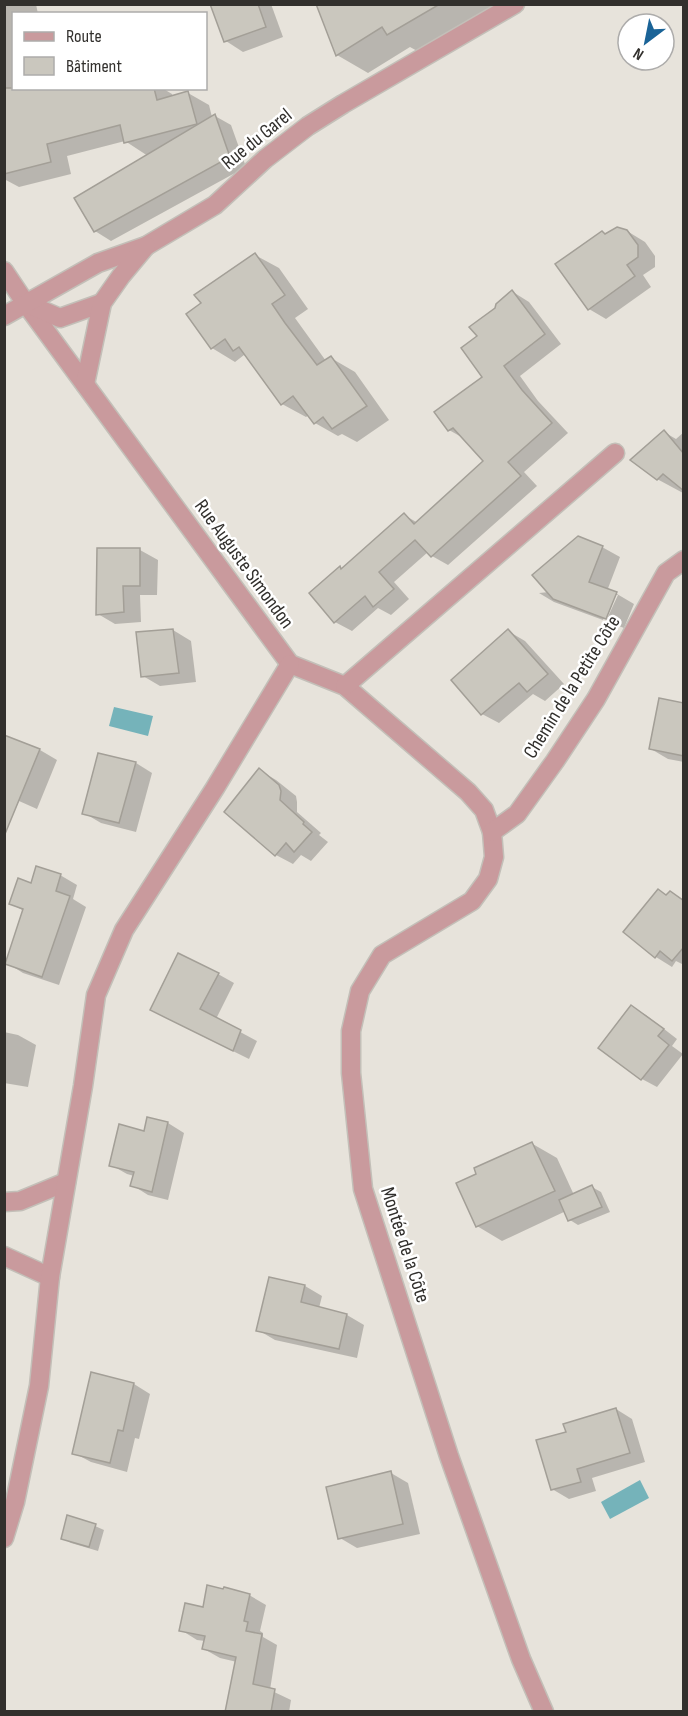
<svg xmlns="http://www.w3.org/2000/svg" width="688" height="1716" viewBox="0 0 688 1716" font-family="'Sofia Sans Condensed',sans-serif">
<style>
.water{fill:#75b3ba}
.shadow{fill:#0003}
.building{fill:#cac7be;stroke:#a39f97;stroke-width:1.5}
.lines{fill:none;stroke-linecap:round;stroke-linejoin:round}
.minor-casing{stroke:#c3bfb8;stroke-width:21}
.minor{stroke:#c99a9d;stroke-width:18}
.labels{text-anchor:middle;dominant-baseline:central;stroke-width:5;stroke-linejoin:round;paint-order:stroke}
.street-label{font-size:20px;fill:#32302d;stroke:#fff}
</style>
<rect width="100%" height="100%" fill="#e7e3db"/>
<g class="water">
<polygon points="114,707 153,716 148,736 109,726"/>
<polygon points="640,1480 649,1498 610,1519 601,1502"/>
</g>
<g class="shadow">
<polygon points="4,4 36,4 38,14 14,14 14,88 162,88 172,94 173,97 188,93 209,105 212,117 215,116 231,125 246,167 111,241 95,231 148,156 125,141 67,156 71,174 19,187 4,179"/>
<polygon points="222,4 271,4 283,37 243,52 226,41 213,8"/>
<polygon points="318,4 502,4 419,52 410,47 368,73 337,55"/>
<polygon points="627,231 645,242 655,256 655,267 643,275 651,287 606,319 589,309 602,232 607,235"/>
<polygon points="255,255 279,268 308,309 295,318 326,361 331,358 355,372 389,420 357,442 342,434 338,436 315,423 309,415 306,417 282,404 250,358 244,355 235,362 212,348"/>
<polygon points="513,292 529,302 561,344 520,376 538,401 568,433 524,472 537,486 448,565 432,556 428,552 394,582 409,599 391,615 378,608 352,631 335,622 340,568 343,570 404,515 418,523 485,461 465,439 449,430 484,377 479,336 497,309"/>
<polygon points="664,432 676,439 684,432 683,493 657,479"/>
<polygon points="602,547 620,557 607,591 617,594 634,604 624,628 606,621 618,595 614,595 603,620 554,602 539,593 549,592"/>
<polygon points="99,549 140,550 158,560 157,595 140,595 141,622 115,624 98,614"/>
<polygon points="173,630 191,641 196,682 160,686 143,676"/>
<polygon points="508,631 525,641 564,684 545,701 533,694 499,723 482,714"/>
<polygon points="684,704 684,762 668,759 651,749"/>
<polygon points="9,738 40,750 57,760 37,809 19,801 13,814"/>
<polygon points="136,763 152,773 136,832 101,823 84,813"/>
<polygon points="259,770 276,780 296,796 297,802 297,812 321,833 319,835 328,842 311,861 301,855 293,864 276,855"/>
<polygon points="60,875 77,885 73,899 86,907 59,985 23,973 7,963 24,911 11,904 32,884"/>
<polygon points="670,892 684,900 684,965 676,961 672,967 656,957 625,932"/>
<polygon points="218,974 234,983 216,1019 257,1041 249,1059 168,1019"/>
<polygon points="631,1007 646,1015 677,1039 672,1046 683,1054 657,1087 642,1079 601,1048"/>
<polygon points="4,1032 18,1035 36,1045 28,1087 4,1083"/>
<polygon points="148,1119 168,1123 184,1133 168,1200 148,1195 132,1185 134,1176 127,1174 111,1165 145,1132"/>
<polygon points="531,1143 557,1158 574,1195 592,1187 601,1192 610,1212 578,1225 570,1220 566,1211 502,1241 477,1226 478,1175"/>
<polygon points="305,1286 322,1296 319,1308 347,1315 364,1325 357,1358 275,1340 258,1330"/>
<polygon points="92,1374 134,1384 150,1394 139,1439 135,1438 127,1472 91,1462 74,1453"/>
<polygon points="616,1409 632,1419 645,1462 592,1478 596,1491 569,1499 552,1489 568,1433"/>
<polygon points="391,1473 408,1483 420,1534 357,1548 340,1538"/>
<polygon points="95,1526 104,1530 98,1551 71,1543 62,1538"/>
<polygon points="249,1595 266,1605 260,1631 263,1633 263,1637 277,1645 270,1690 291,1700 289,1712 222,1712 227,1709 237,1662 220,1658 204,1649 205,1641 197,1640 181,1630 204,1609"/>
</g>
<g class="building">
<polygon points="210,4 258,4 266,27 224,42"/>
<polygon points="316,4 440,4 387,35 382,27 336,56"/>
<polygon points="4,88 154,88 157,100 188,91 197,124 124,143 120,125 47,144 51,162 4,174"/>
<polygon points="215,114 230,157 94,232 74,198"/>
<polygon points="617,227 627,230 638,245 638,257 627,265 635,276 588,310 555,264 602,231 605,234"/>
<polygon points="255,253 285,295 272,304 285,323 317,365 331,356 367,406 332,429 323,417 314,424 293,396 281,405 239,347 233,351 225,339 211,349 186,314 201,303 194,295"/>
<polygon points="512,290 545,334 504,366 522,390 552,423 508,462 521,476 431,557 415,540 379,572 394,589 373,607 365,596 334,623 309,593 340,566 341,569 404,513 414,524 483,461 453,428 448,431 434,412 482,377 461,348 477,336 469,327 495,308 496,304"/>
<polygon points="664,430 684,454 684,491 663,474 657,480 630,460"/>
<polygon points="578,536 603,546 589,582 617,592 606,619 553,599 532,575"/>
<polygon points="97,548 140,548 140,586 123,586 124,612 96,615"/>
<polygon points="173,629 179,673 141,677 136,632"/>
<polygon points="508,629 548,674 527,692 519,683 481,715 451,680"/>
<polygon points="659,698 684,703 684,756 649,749"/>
<polygon points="4,735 40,749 5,834 4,834"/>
<polygon points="98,753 136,762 119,823 82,814"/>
<polygon points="259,768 279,785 281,791 280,800 304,822 303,824 312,832 294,852 286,843 275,856 224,812"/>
<polygon points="36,866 61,874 56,891 70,896 42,977 5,964 23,909 9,904 18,878 31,883"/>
<polygon points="658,889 666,895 670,891 684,901 684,947 672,961 660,951 655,958 623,932"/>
<polygon points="178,953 219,973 200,1009 241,1030 233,1051 150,1010"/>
<polygon points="631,1005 664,1029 658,1036 669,1045 641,1080 598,1048"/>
<polygon points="147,1117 168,1122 152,1192 130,1186 134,1172 109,1166 119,1124 144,1131"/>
<polygon points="532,1142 555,1191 476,1227 456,1183 476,1174 474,1168"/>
<polygon points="592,1185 602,1207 568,1221 559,1200"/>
<polygon points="269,1277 305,1285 301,1302 347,1314 339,1349 256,1331"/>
<polygon points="91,1372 134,1383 123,1431 118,1430 110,1463 72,1454"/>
<polygon points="616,1408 630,1453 577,1469 581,1482 551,1490 536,1440 566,1432 563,1424"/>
<polygon points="391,1471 403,1524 338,1539 326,1487"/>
<polygon points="67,1515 96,1524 89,1547 61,1539"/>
<polygon points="207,1585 223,1589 224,1587 250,1594 244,1621 248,1622 246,1631 262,1634 253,1684 275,1689 271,1712 225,1712 236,1657 202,1649 205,1636 179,1631 185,1603 203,1607"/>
</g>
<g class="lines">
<g class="minor-casing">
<g id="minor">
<polyline points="4,271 26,304 290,664 345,686 468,792 484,810 492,832 494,857 488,879 472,901 382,955 360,991 351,1031 351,1073 363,1189 449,1456 521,1659 544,1712"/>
<polyline points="28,304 60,318 102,303"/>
<polyline points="4,316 98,263 146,246 215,205 265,159 308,126 343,104 515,4"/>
<polyline points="85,384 102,303 121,276 146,246"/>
<polyline points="345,686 615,453"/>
<polyline points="492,832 517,814 555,761 596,699 666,573 684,560"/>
<polyline points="4,1202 20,1201 66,1182"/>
<polyline points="4,1256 50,1277"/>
<polyline points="4,1538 15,1502 39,1386 50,1277 83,1086 96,995 124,930 215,788 290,664"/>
</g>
</g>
<use href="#minor" class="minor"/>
</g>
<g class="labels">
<g class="street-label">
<text transform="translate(257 139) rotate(-39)">Rue du Garel</text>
<text transform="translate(244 564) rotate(54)">Rue Auguste Simondon</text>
<text transform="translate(572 687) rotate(-58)">Chemin de la Petite Côte</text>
<text transform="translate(405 1245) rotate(72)">Montée de la Côte</text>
</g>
</g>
<rect width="688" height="1716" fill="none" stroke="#32302d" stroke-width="12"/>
<rect x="12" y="12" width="195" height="78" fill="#ffffff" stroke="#adacab" stroke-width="1.5"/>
<rect x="24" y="32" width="30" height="9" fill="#c99a9d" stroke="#adacab" stroke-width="1.5"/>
<text x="66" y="42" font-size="18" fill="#32302d">Route</text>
<rect x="24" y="57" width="30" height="18" fill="#cac7be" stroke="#adacab" stroke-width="1.5"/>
<text x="66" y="72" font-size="18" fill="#32302d">Bâtiment</text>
<g transform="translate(646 42) rotate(212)"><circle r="28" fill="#ffffff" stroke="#adacab" stroke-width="1.5"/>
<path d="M0-4.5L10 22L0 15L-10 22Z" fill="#1a6397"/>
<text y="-9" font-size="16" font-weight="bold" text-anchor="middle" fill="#32302d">N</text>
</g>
</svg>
